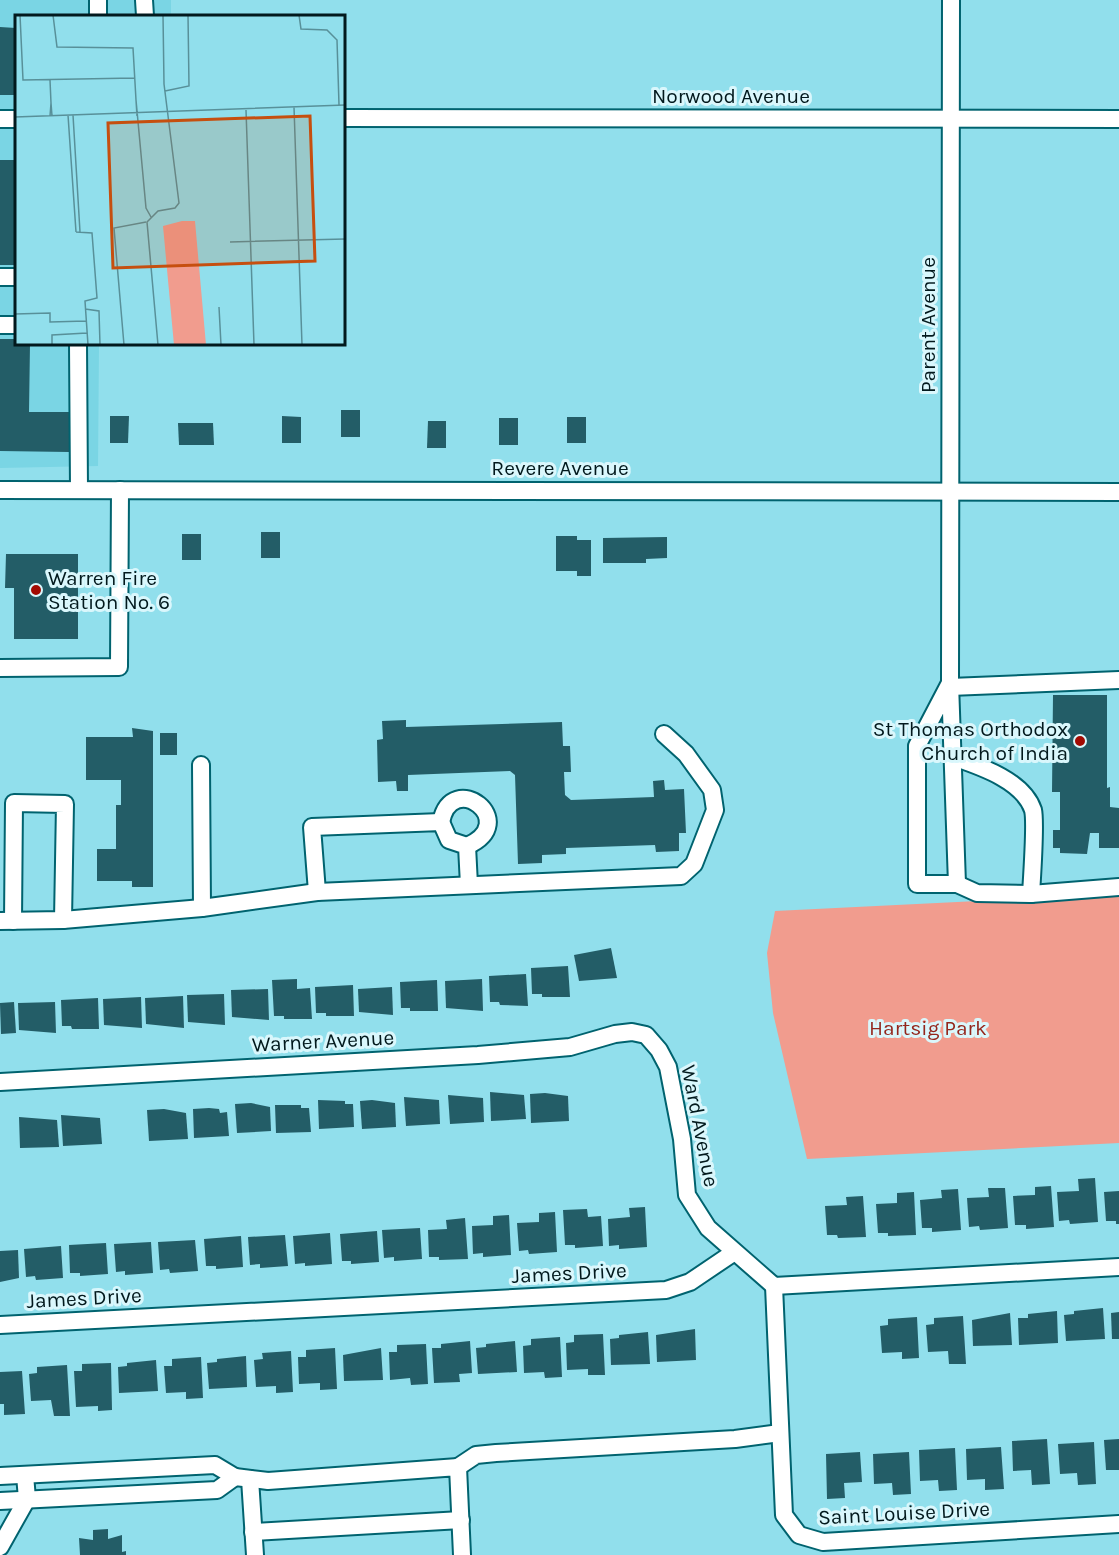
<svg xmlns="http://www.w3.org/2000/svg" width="1119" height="1555" viewBox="0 0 1119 1555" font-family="Karla,sans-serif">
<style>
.built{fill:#7ad5e4}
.green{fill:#f19c8e}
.building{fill:#235d67}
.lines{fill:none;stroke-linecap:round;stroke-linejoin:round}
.minor-casing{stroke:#00636f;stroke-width:20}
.minor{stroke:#fff;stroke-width:16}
.poi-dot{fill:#a20a02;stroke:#daf7fc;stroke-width:2}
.labels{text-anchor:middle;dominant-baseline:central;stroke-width:6;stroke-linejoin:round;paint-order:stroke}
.street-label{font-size:21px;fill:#02191d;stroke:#daf7fc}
.poi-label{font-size:21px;fill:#02191d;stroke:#daf7fc;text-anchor:start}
.park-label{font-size:21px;fill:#94261c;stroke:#daf7fc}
.inset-road{fill:none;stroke:#589099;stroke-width:1.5}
.view{fill:#c64f0f;fill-opacity:0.15;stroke:#c64f0f;stroke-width:3}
.inset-edge{fill:none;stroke:#02191d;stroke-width:3}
</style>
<rect width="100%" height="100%" fill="#91dfec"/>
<polygon class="built" points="0,0 171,0 171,16 16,16 16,344 99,344 98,466 0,468"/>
<polygon class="green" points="1119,894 1119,1143 807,1159 773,1013 767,953 775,911"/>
<g class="building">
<polygon points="0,27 16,28 16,95 0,95"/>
<rect x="0" y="160" width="16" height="105"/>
<polygon points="0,339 16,339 16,344 30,344 29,412 70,412 69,452 0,451"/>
<rect x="341" y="410" width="19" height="27"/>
<polygon points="110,416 129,416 128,443 110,443"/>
<polygon points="282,416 301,417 301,443 282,443"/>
<rect x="567" y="417" width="19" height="26"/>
<rect x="499" y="418" width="19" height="27"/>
<polygon points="428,421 446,421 446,448 427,448"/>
<polygon points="178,423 213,423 214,445 179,445"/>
<rect x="261" y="532" width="19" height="26"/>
<rect x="182" y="534" width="19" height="26"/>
<polygon points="556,536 577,536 577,540 591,540 591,576 577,576 577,571 556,571"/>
<polygon points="667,537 667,558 646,559 646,563 603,563 603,538"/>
<polygon points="6,554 78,554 78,639 14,639 14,588 5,588"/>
<polygon points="1053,695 1107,695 1107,788 1110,787 1110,807 1119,808 1119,848 1099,848 1099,833 1090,833 1087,854 1060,853 1060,848 1053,848 1053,830 1060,830 1060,792 1052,792"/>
<polygon points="406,720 406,727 562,722 563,746 570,746 571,772 564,772 565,795 571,800 654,797 653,781 664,780 665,790 684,789 686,833 679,833 679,851 656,852 655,845 566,848 566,854 542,855 542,863 518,864 515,775 510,771 408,775 408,791 397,791 396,781 378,782 377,740 383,739 382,721"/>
<polygon points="132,728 153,731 153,887 132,887 132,881 97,881 97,849 116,849 116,805 121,805 121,780 86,780 86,737 133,737"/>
<rect x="160" y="733" width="17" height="22"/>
<polygon points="611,948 617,978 579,981 574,955"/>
<polygon points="568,966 570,997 542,997 542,994 532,994 531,968"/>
<polygon points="526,974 528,1006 500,1005 499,1002 490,1002 489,976"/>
<polygon points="297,979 297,989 310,988 312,1019 284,1019 284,1016 274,1016 272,980"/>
<polygon points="482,979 483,1011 446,1008 445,981"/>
<polygon points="437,980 438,1011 410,1011 410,1008 401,1008 400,982"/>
<polygon points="353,985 354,1016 326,1016 326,1013 316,1013 315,987"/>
<polygon points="392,987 393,1015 359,1012 358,989"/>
<polygon points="268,989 269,1020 232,1017 231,990"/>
<polygon points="224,994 225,1025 188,1022 187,995"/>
<polygon points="183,996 184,1028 146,1024 145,998"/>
<polygon points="141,997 142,1028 104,1025 103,999"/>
<polygon points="98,998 99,1029 72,1029 71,1026 62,1026 61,1000"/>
<polygon points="14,1002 16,1033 1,1034 0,1003"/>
<polygon points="55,1002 56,1033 19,1030 18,1003"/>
<polygon points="490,1092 524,1095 526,1119 491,1121"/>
<polygon points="545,1093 568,1096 569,1121 531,1123 530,1094"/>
<polygon points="448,1095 483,1098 484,1122 450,1124"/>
<polygon points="404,1097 439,1100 440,1124 406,1126"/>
<polygon points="318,1100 345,1101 345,1104 353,1104 354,1127 319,1129"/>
<polygon points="372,1100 395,1103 396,1127 362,1129 360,1101"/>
<polygon points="251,1103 270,1107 271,1131 237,1133 235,1104"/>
<polygon points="275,1105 301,1105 301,1108 309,1108 311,1132 276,1133"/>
<polygon points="209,1108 219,1109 220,1113 227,1112 229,1136 194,1138 193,1109"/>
<polygon points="164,1109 186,1113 188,1139 149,1141 147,1110"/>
<polygon points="61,1115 100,1118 102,1144 63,1146"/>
<polygon points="19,1117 57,1120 59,1147 20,1148"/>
<polygon points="1095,1178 1098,1222 1070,1224 1069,1220 1059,1221 1057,1192 1079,1191 1078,1179"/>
<polygon points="1051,1186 1054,1227 1026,1229 1026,1225 1015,1225 1013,1196 1035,1195 1035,1187"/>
<polygon points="988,1188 1005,1188 1008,1228 980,1230 979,1226 969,1227 967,1198 989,1197"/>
<polygon points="958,1189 961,1230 932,1232 932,1228 922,1228 920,1200 942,1198 941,1190"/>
<polygon points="1119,1191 1119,1224 1116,1224 1116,1221 1106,1221 1104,1192"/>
<polygon points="914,1192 916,1235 888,1236 888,1233 878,1233 876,1204 897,1203 897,1193"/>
<polygon points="863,1196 866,1237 838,1238 837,1235 827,1235 825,1206 847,1205 846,1197"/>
<polygon points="645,1207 647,1247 619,1249 619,1245 609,1246 608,1219 630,1217 629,1208"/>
<polygon points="587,1209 588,1217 601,1216 603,1246 575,1248 575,1245 565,1245 563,1210"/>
<polygon points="555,1212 557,1252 529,1254 528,1250 519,1251 517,1223 539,1222 539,1213"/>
<polygon points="509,1215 511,1255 483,1257 483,1253 473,1254 472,1226 493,1225 493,1216"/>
<polygon points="465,1218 468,1259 439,1260 439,1257 429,1257 428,1230 447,1229 446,1220"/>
<polygon points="420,1228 422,1259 394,1261 394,1257 384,1258 382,1230"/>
<polygon points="377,1231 379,1262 351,1264 351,1261 342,1261 340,1234"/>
<polygon points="330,1233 332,1264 305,1266 305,1263 295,1264 293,1236"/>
<polygon points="285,1235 288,1266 260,1268 260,1264 250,1265 248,1237"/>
<polygon points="241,1236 243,1267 216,1269 216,1266 206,1266 204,1239"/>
<polygon points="195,1240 198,1271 170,1273 169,1269 160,1270 158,1242"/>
<polygon points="151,1242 153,1273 125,1275 125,1271 116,1272 114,1244"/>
<polygon points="106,1243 108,1274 80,1276 80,1273 70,1273 69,1245"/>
<polygon points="61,1246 63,1278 36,1280 35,1276 26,1277 24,1249"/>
<polygon points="18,1250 19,1278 0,1282 0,1251"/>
<polygon points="1103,1308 1105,1339 1066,1341 1064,1315 1074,1314 1074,1311"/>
<polygon points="1057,1311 1058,1343 1019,1345 1018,1318 1028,1318 1028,1314"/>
<polygon points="1119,1312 1119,1339 1112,1339 1111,1313"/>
<polygon points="1010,1313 1012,1345 973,1346 972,1320"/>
<polygon points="963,1316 966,1364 949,1364 948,1351 928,1352 926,1325 934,1324 934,1318"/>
<polygon points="917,1317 919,1358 902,1359 902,1352 882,1353 880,1326 888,1325 888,1319"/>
<polygon points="695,1329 696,1360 657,1362 656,1335"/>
<polygon points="648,1332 650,1364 611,1365 610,1339 619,1338 619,1335"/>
<polygon points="603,1334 605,1375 588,1375 588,1369 567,1370 566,1343 574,1342 574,1335"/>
<polygon points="560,1337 562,1377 545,1378 544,1372 524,1373 523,1346 531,1345 531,1339"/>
<polygon points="470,1341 472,1373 459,1374 460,1382 434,1383 432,1348 441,1348 441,1344"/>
<polygon points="515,1341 517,1372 478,1374 476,1348 486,1347 486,1344"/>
<polygon points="426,1344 428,1384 411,1385 410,1378 390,1380 389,1352 397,1352 397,1345"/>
<polygon points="335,1348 337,1389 320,1390 320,1383 299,1384 298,1357 306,1357 306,1350"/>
<polygon points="381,1348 383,1380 344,1381 343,1355"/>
<polygon points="291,1351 293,1392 276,1393 276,1386 256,1387 254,1360 263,1359 262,1353"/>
<polygon points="246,1356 247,1387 209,1389 207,1363 217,1362 217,1359"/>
<polygon points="201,1357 203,1398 186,1399 186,1392 166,1393 164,1366 172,1366 172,1359"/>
<polygon points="156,1360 158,1391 119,1393 118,1367 127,1366 127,1363"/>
<polygon points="111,1363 112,1410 98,1411 98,1406 76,1407 74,1371 82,1371 82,1364"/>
<polygon points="67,1365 70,1416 54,1416 51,1400 31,1401 29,1374 37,1373 37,1367"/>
<polygon points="22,1371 25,1414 4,1415 4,1404 0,1404 0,1372"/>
<polygon points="1047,1439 1050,1484 1032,1485 1031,1470 1013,1471 1012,1441"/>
<polygon points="1119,1439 1119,1470 1106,1470 1104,1440"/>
<polygon points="1094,1442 1096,1484 1078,1485 1077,1473 1060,1474 1058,1444"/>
<polygon points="1001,1447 1004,1489 985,1490 985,1479 967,1480 966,1449"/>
<polygon points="955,1448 957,1490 939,1491 938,1480 920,1481 919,1450"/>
<polygon points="860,1452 862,1482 844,1483 845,1498 827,1499 826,1454"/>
<polygon points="909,1452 911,1494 893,1495 892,1483 874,1484 873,1454"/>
<polygon points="108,1529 108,1539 122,1535 122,1552 126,1551 126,1555 80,1555 79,1538 93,1540 93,1530"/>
</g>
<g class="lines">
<g class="minor-casing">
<g id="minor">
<polyline points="98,0 98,16"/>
<polyline points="144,0 145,16"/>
<polyline points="344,118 1119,119"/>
<polyline points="0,119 16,119"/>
<polyline points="0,277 16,277"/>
<polyline points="0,325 16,325"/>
<polyline points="78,344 79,490"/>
<polyline points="0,490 1119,492"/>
<polyline points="0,668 119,667 120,490"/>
<polyline points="950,683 917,746 917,884 957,884 950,683 951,0"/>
<polyline points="950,687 1119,680"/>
<path d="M953 757C979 766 1023 780 1033 810 1036 822 1032 877 1031 894"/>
<polyline points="201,765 202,908"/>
<path d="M441 822C452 768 522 822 467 846"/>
<polyline points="957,884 977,893 1031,894 1119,887"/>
<polyline points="317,892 312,827 441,822 449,840 467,846 469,885"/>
<polyline points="0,921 63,920 202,908 317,892 681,876 694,864 715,810 712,790 686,754 664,734"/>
<polyline points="13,921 14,803 65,804 63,920"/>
<polyline points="0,1082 478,1055 570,1047 615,1034 632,1032 646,1035 659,1050 668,1067 682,1139 687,1195 708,1228 774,1286 1119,1267"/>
<polyline points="774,1286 784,1515 799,1535 823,1542 1119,1524"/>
<polyline points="0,1325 666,1290 690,1282 733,1253"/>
<polyline points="458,1467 476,1455 496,1453 735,1439 780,1433"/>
<polyline points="0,1476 215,1465 235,1477 217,1490 0,1501"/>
<polyline points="235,1477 268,1481 458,1467 462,1555"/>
<polyline points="250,1479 255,1555"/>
<polyline points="253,1532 461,1520"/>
<polyline points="0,1547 27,1499 25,1475"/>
</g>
</g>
<use href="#minor" class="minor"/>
</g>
<g class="poi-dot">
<circle cx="36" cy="590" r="6"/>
<circle cx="1080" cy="741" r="6"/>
</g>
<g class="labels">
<g class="street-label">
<text x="731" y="96">Norwood Avenue</text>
<text transform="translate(928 325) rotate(-90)">Parent Avenue</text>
<text x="560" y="468">Revere Avenue</text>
<text transform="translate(323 1041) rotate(-3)">Warner Avenue</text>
<text transform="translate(700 1126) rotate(79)">Ward Avenue</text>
<text transform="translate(569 1273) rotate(-3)">James Drive</text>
<text transform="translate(84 1298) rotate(-3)">James Drive</text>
<text transform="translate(904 1513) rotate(-3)">Saint Louise Drive</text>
</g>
<g class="poi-label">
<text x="48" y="578">Warren Fire<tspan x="48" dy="24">Station No. 6</tspan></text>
<text x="1068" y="729" text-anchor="end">St Thomas Orthodox<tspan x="1068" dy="24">Church of India</tspan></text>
</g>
<g class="park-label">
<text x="928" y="1028">Hartsig Park</text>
</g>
</g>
<g transform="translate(15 15)">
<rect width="330" height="330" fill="#91dfec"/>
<path d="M167 206H180L191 330H159L148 211Z" fill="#f19c8e"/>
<path class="inset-road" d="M5 0 8 65 120 63M38 0 42 32 118 33 121 85M284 0 286 14 312 15 322 25 324 90M35 65 36 88M150 76 174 71 173 0M279 92 287 330M231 95 239 330M53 100 61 217M58 100 65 217M35 101 36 88 37 101M122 101 121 85 131 193 136 202M0 102 330 90M61 217 77 218 82 283 70 286 73 330M215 227 330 224M204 292 206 330M70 294 84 296 85 330M0 299 35 298V307L71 306M37 330V320L72 318M109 330 99 213 131 207M143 330 132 207 143 196 160 193 164 188 149 69 148 0"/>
<path class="view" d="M295 101 300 246 98 253 93 108Z"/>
<rect width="330" height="330" class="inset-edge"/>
</g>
</svg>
